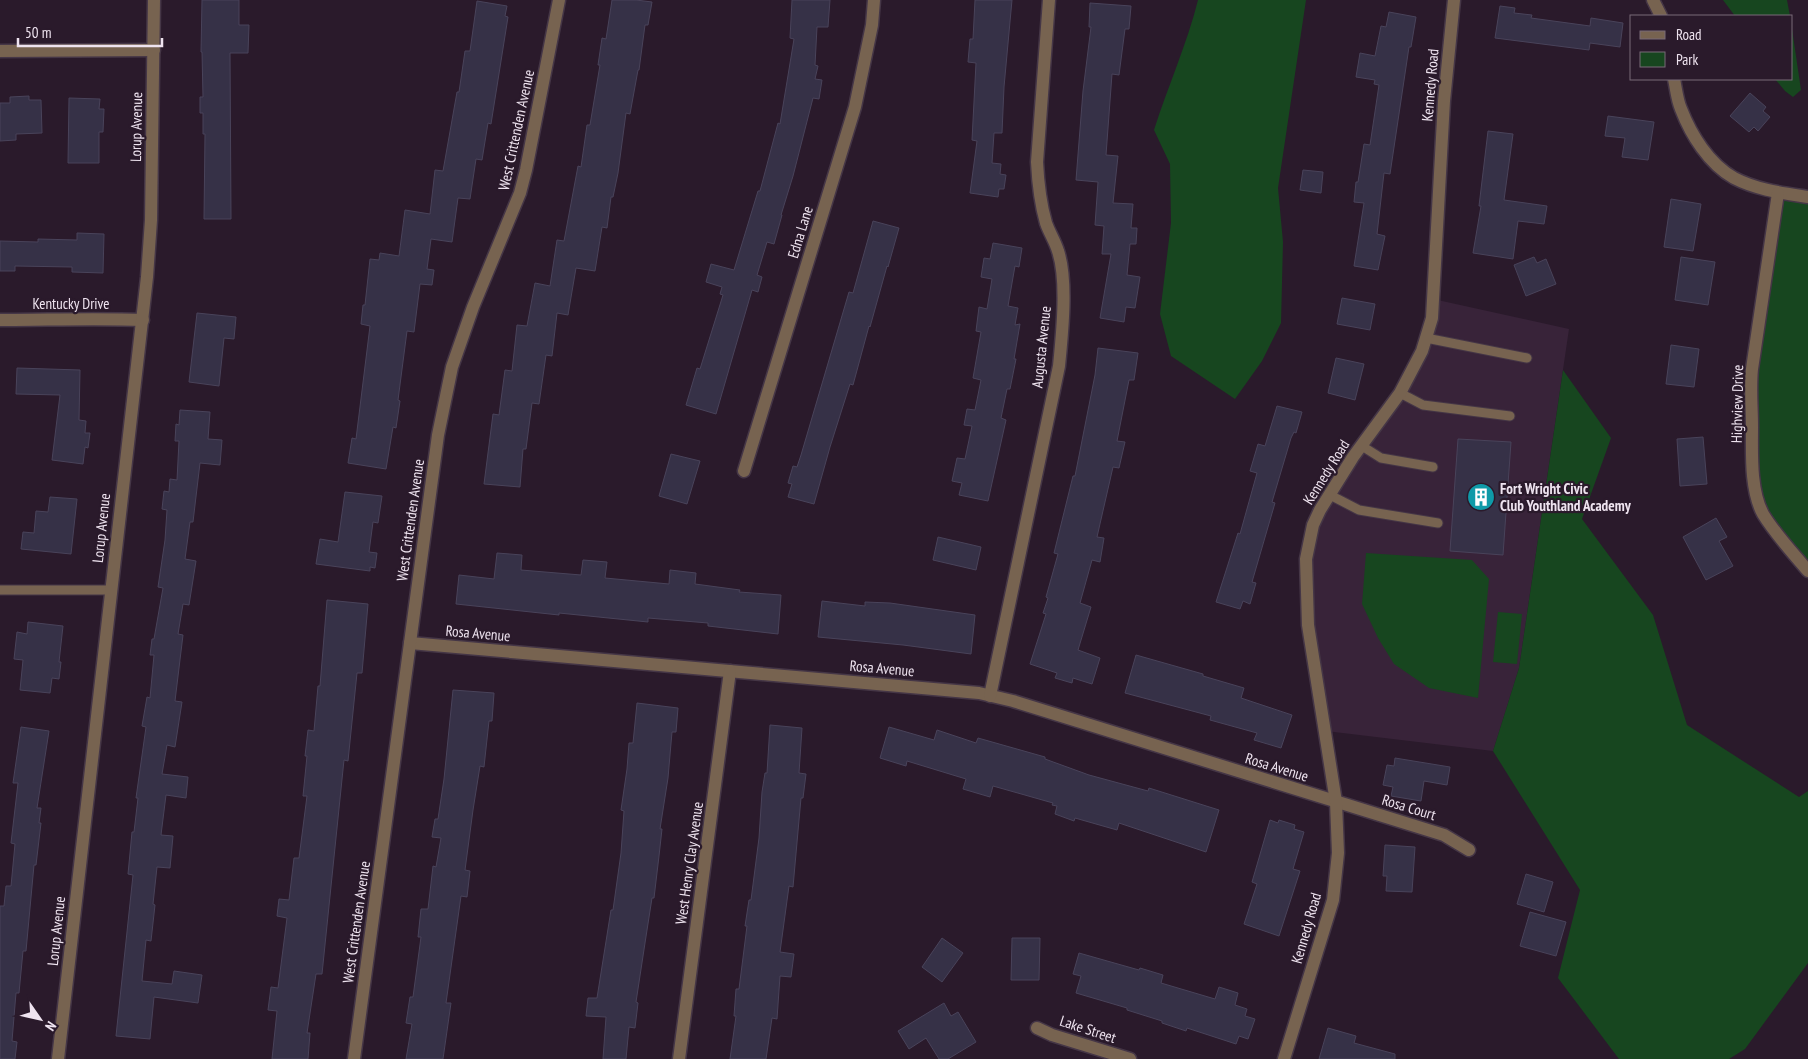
<svg xmlns="http://www.w3.org/2000/svg" width="1808" height="1059" viewBox="0 0 1808 1059" font-family="'PT Sans Narrow',sans-serif">
<style>
.built{fill:#382339}
.green{fill:#17461f}
.building{fill:#363147;stroke:#49435a}
.lines{fill:none;stroke-linecap:round;stroke-linejoin:round}
.lane-casing{stroke:#453646;stroke-width:11}
.street-casing{stroke:#453646;stroke-width:15}
.lane{stroke:#776350;stroke-width:9}
.street{stroke:#776350;stroke-width:12}
.labels{text-anchor:middle;dominant-baseline:central;stroke-width:4.5;stroke-linejoin:round;paint-order:stroke}
.street-label{font-size:15px;fill:#eee3ef;stroke:#2a1a2b}
.poi-label{font-size:15px;font-weight:bold;fill:#eee3ef;stroke:#2a1a2b;text-anchor:start}
</style>
<rect width="100%" height="100%" fill="#2a1a2b"/>
<polygon class="built" points="1433,299 1569,329 1519,668 1493,751 1326,731 1308,625 1313,525 1422,351"/>
<g class="green">
<path d="M1198 0H1306L1278 188 1283 242 1281 323 1262 361 1235 399 1171 356 1160 314 1171 223 1170 164 1154 130C1168 86 1187 44 1198 0Z"/>
<polygon points="1723,0 1787,0 1790,16 1735,16"/>
<polygon points="1792,29 1801,90 1793,97 1785,91 1775,79 1792,79"/>
<polygon points="1778,193 1808,197 1808,571 1763,513 1752,425"/>
<polygon points="1563,370 1611,438 1582,519 1653,615 1687,725 1799,797 1808,791 1808,963 1745,1049 1729,1059 1619,1059 1558,978 1580,890 1493,751 1519,668"/>
<polygon points="1366,553 1472,560 1489,579 1478,698 1429,688 1394,664 1378,638 1362,604"/>
<polygon points="1498,612 1522,614 1517,664 1493,662"/>
</g>
<g class="building">
<polygon points="202,0 239,0 239,25 249,25 248,53 230,53 231,219 204,219 205,134 203,134 203,113 200,113 200,97 203,97 202,52 201,52"/>
<polygon points="612,0 636,0 652,2 648,25 645,25 639,70 638,70 630,114 626,113 618,173 613,197 611,197 607,228 602,227 595,271 576,268 568,315 557,313 552,356 546,355 539,404 532,403 526,449 523,449 520,487 484,484 493,414 499,415 505,370 512,371 517,325 527,326 535,283 550,286 557,240 564,241 578,166 581,167 587,125 590,125 600,65 598,65 602,38 606,39"/>
<polygon points="792,0 830,0 828,27 817,27 815,65 818,66 815,79 822,80 819,99 813,98 793,176 781,215 782,215 774,244 767,242 757,275 762,277 758,292 752,290 716,414 686,405 697,368 700,369 723,295 720,294 722,287 706,282 711,264 734,270 758,191 760,191 778,123 780,124 794,39 790,38"/>
<polygon points="975,0 1012,0 1004,87 1002,133 994,133 992,163 1001,164 1000,174 1006,175 1004,189 999,189 998,197 970,193 977,141 972,140 976,63 968,62 970,39 973,39"/>
<polygon points="477,1 507,6 505,16 508,17 491,124 488,123 482,160 476,159 470,199 458,198 452,242 431,239 427,269 434,270 432,285 420,284 414,332 407,331 398,400 400,401 396,428 393,427 386,469 348,463 352,438 356,439 370,326 361,324 363,305 365,305 370,259 379,260 380,253 399,256 405,210 430,214 435,170 443,171 457,92 459,92 465,51 470,51"/>
<polygon points="1090,3 1131,6 1129,29 1125,29 1119,75 1112,74 1106,155 1118,156 1113,203 1133,204 1131,228 1137,228 1136,244 1130,244 1127,275 1140,277 1135,308 1126,307 1124,322 1100,318 1111,254 1102,254 1104,226 1095,225 1098,182 1076,180 1083,91 1091,27 1089,27"/>
<polygon points="1500,6 1515,8 1514,13 1532,15 1531,18 1590,26 1591,18 1623,23 1620,47 1590,43 1589,50 1495,38"/>
<polygon points="1389,12 1416,17 1411,47 1409,47 1390,174 1384,173 1377,234 1385,236 1378,270 1354,266 1364,203 1354,202 1356,182 1358,182 1364,144 1370,145 1379,85 1374,84 1375,80 1356,77 1360,53 1375,56 1381,26 1386,27"/>
<polygon points="1750,93 1766,107 1763,111 1770,117 1758,131 1754,127 1749,132 1730,116"/>
<polygon points="29,96 29,100 41,100 42,133 16,134 16,140 0,141 0,103 10,103 10,97"/>
<polygon points="69,98 100,99 99,109 104,109 103,132 99,132 99,163 68,163"/>
<polygon points="1608,116 1654,122 1648,160 1622,157 1625,138 1605,136"/>
<polygon points="1488,131 1513,134 1504,200 1547,206 1544,224 1518,221 1513,259 1473,253 1481,206 1479,206"/>
<polygon points="1303,170 1323,172 1321,193 1300,190"/>
<polygon points="1671,199 1701,204 1693,251 1664,247"/>
<polygon points="873,221 899,228 888,267 887,266 870,327 869,326 853,385 850,384 830,447 814,504 788,497 792,484 788,483 793,466 797,467 801,455 849,292 853,293"/>
<polygon points="77,233 104,234 103,273 72,272 72,267 15,266 15,271 0,271 0,241 38,242 38,239 77,240"/>
<polygon points="993,243 1022,248 1019,267 1015,266 1008,306 1018,308 1015,325 1020,324 1014,359 1016,359 1010,389 1007,389 1001,418 1006,420 988,501 959,495 962,483 952,481 957,458 965,459 972,426 964,425 967,409 975,410 981,380 973,378 981,332 976,331 979,307 987,309 992,279 981,277 984,258 990,259"/>
<polygon points="1534,257 1537,263 1546,259 1556,284 1526,296 1514,265"/>
<polygon points="1681,257 1715,262 1708,305 1675,300"/>
<polygon points="1342,298 1375,304 1370,330 1337,324"/>
<polygon points="197,313 236,317 234,339 224,338 219,386 189,382"/>
<polygon points="1671,345 1699,349 1694,387 1666,384"/>
<polygon points="1098,348 1138,353 1134,380 1129,380 1117,441 1125,442 1119,468 1113,467 1097,537 1104,538 1100,562 1092,560 1080,603 1091,607 1078,650 1100,658 1092,684 1073,678 1072,683 1055,678 1057,673 1030,664 1046,614 1043,613 1048,598 1046,597 1058,554 1054,553 1073,476 1075,476 1095,375"/>
<polygon points="1336,358 1364,364 1355,400 1328,393"/>
<polygon points="17,368 80,370 79,420 86,421 85,433 90,433 88,448 85,447 83,464 52,460 60,395 16,394"/>
<polygon points="1277,406 1302,412 1296,433 1294,432 1291,438 1272,502 1275,503 1252,582 1256,583 1250,604 1243,601 1240,609 1216,602 1238,533 1240,534 1257,473 1250,471 1258,444 1265,446"/>
<polygon points="180,410 210,412 208,439 222,440 220,465 200,463 193,522 190,522 185,559 196,561 189,605 183,604 178,634 183,635 175,701 182,702 175,747 167,745 162,774 188,777 186,798 166,795 161,835 173,836 170,868 157,867 153,904 155,905 151,941 146,940 142,981 172,984 174,971 202,975 198,1003 154,997 150,1039 116,1036 133,875 128,874 132,832 134,832 138,798 136,798 146,727 142,726 147,697 150,698 154,655 150,655 152,639 154,639 163,588 158,587 165,540 167,510 162,509 164,491 169,492 170,479 177,480 179,441 175,441 176,424 179,425"/>
<polygon points="1703,437 1707,484 1680,486 1677,439"/>
<polygon points="1458,439 1511,442 1503,555 1450,551"/>
<polygon points="671,454 700,461 687,504 659,496"/>
<polygon points="345,492 382,496 378,523 373,522 369,552 377,553 375,568 370,567 370,571 316,564 320,539 338,542"/>
<polygon points="50,497 77,499 71,554 21,549 23,532 34,533 36,511 48,512"/>
<polygon points="1716,518 1727,537 1719,541 1733,566 1706,580 1683,537"/>
<polygon points="938,537 981,547 976,570 933,560"/>
<polygon points="497,553 522,555 521,570 581,575 583,560 607,562 605,578 669,584 670,570 696,573 695,584 740,590 739,592 781,595 778,634 708,626 708,623 648,618 648,622 559,613 559,615 456,604 459,575 494,579"/>
<polygon points="327,600 368,604 362,673 357,673 348,761 344,760 322,974 316,974 307,1033 310,1033 308,1059 272,1059 277,1011 268,1010 271,987 278,988 287,918 277,916 279,899 289,900 294,858 299,858 307,796 303,796 307,756 305,756 308,730 314,731 318,686 320,686"/>
<polygon points="822,601 865,606 865,602 890,603 975,615 971,654 903,645 818,637"/>
<polygon points="28,622 63,626 59,662 61,662 59,679 52,678 50,693 20,690 23,660 14,659 17,632 27,634"/>
<polygon points="1136,655 1203,674 1203,676 1244,688 1241,698 1292,715 1281,748 1254,740 1257,733 1210,720 1211,716 1125,693"/>
<polygon points="453,690 494,693 492,721 489,721 484,767 480,766 473,810 465,870 470,871 467,897 461,896 446,1003 451,1003 443,1059 406,1059 412,1024 406,1023 410,997 413,997 421,937 418,937 421,909 428,909 433,866 436,867 441,838 432,837 435,819 438,819 444,779"/>
<polygon points="637,703 678,708 676,732 672,732 668,778 660,829 662,829 659,856 654,898 652,898 645,943 636,1002 638,1003 635,1028 629,1027 626,1059 603,1059 606,1017 586,1016 588,998 597,998 611,910 613,910 621,853 624,811 621,810 627,769 629,743 633,743"/>
<polygon points="770,725 802,728 799,773 806,774 803,798 801,798 793,887 789,886 780,952 794,954 791,977 780,976 777,1019 772,1018 766,1059 730,1059 736,1016 734,1016 736,989 739,989 747,926 745,926 749,900 751,900 759,838 762,792 765,773 767,773"/>
<polygon points="21,727 49,731 37,808 41,808 39,823 41,823 36,865 34,865 26,951 23,951 19,993 16,993 12,1041 17,1042 15,1059 0,1059 0,906 4,906 6,886 11,886 15,844 11,843 18,783 13,783"/>
<polygon points="889,727 934,740 937,730 976,743 978,738 1045,757 1045,759 1089,775 1148,791 1149,788 1219,810 1206,852 1119,823 1117,830 1075,818 1074,821 1055,814 1057,806 1052,805 1053,803 993,786 990,797 963,789 966,779 907,761 906,766 880,758"/>
<polygon points="1395,758 1450,767 1447,785 1424,781 1421,801 1391,796 1393,787 1383,785 1387,765 1394,766"/>
<polygon points="1270,820 1278,823 1279,820 1295,825 1294,829 1304,832 1293,869 1300,871 1279,936 1244,924 1257,884 1252,882"/>
<polygon points="1385,845 1415,847 1412,892 1386,891 1387,876 1383,876"/>
<polygon points="1526,874 1553,882 1544,912 1517,904"/>
<polygon points="1530,912 1566,922 1556,956 1520,946"/>
<polygon points="942,938 963,953 942,982 922,967"/>
<polygon points="1012,938 1040,938 1039,980 1011,980"/>
<polygon points="1079,953 1139,970 1140,968 1163,975 1161,983 1215,999 1219,987 1238,993 1235,1005 1247,1009 1245,1016 1255,1019 1248,1039 1239,1036 1236,1044 1187,1028 1186,1031 1162,1023 1162,1021 1127,1010 1127,1008 1076,993 1081,976 1073,974"/>
<polygon points="944,1003 951,1016 958,1012 976,1042 948,1059 939,1059 926,1038 909,1049 898,1031"/>
<polygon points="1328,1028 1356,1036 1354,1043 1395,1054 1395,1059 1319,1059"/>
</g>
<g class="lines">
<g class="lane-casing">
<g id="lane">
<polyline points="1426,338 1527,358"/>
<polyline points="1400,393 1423,405 1510,416"/>
<polyline points="1362,446 1381,458 1433,467"/>
<polyline points="1330,495 1359,510 1438,523"/>
<polyline points="0,590 110,590"/>
</g>
</g>
<g class="street-casing">
<g id="street">
<polyline points="1653,0 1661,16"/>
<polyline points="0,51 154,50"/>
<path d="M1674 79C1676 88 1677 100 1681 109 1691 135 1709 164 1734 178 1757 190 1783 193 1808 197"/>
<path d="M1778 193 1752 369C1750 389 1752 407 1752 427 1752 453 1750 490 1763 514 1775 534 1793 553 1808 571"/>
<path d="M0 320C48 320 95 318 143 320"/>
<polyline points="744,471 855,107 872,25 874,0"/>
<polyline points="410,643 979,693 1013,701 1444,835 1469,850"/>
<path d="M990 696 1059 366C1062 335 1068 281 1058 251 1055 241 1049 232 1046 223 1040 202 1038 183 1037 162L1049 0"/>
<polyline points="1037,1028 1052,1035 1130,1059"/>
<polyline points="58,1059 147,277 151,220 154,0"/>
<polyline points="354,1059 438,435 452,367 473,307 520,193 526,170 559,0"/>
<polyline points="679,1059 730,671"/>
<polyline points="1284,1059 1333,900 1338,853 1336,802 1308,625 1306,559 1313,525 1320,510 1353,457 1400,393 1422,351 1432,318 1444,101 1454,0"/>
</g>
</g>
<use href="#lane" class="lane"/>
<use href="#street" class="street"/>
</g>
<defs>
<g id="building-disc" transform="scale(1.4375)"><circle r="9.5" fill="#0f9aa8" stroke="#2a1a2b"/><path d="M-4-6H4V6H1V3H-1V6H-4ZM-2.5-4.3h1.7v1.8h-1.7ZM.8-4.3h1.7v1.8H.8ZM-2.5-1h1.7V.8h-1.7ZM.8-1h1.7V.8H.8Z" fill="#fff"/></g>
</defs>
<g fill-rule="evenodd">
<use href="#building-disc" x="1481" y="497"/>
</g>
<g class="labels">
<g class="street-label">
<text transform="translate(1430 85) rotate(-85)">Kennedy Road</text>
<text transform="translate(136 127) rotate(-89)">Lorup Avenue</text>
<text transform="translate(516 130) rotate(-78)">West Crittenden Avenue</text>
<text transform="translate(800 232) rotate(-73)">Edna Lane</text>
<text x="71" y="303">Kentucky Drive</text>
<text transform="translate(1041 347) rotate(-84)">Augusta Avenue</text>
<text transform="translate(1737 404) rotate(-89)">Highview Drive</text>
<text transform="translate(1326 472) rotate(-58)">Kennedy Road</text>
<text transform="translate(410 520) rotate(-82)">West Crittenden Avenue</text>
<text transform="translate(101 528) rotate(-84)">Lorup Avenue</text>
<text transform="translate(478 633) rotate(5)">Rosa Avenue</text>
<text transform="translate(882 668) rotate(5)">Rosa Avenue</text>
<text transform="translate(1277 767) rotate(17)">Rosa Avenue</text>
<text transform="translate(1409 807) rotate(17)">Rosa Court</text>
<text transform="translate(689 863) rotate(-82)">West Henry Clay Avenue</text>
<text transform="translate(356 922) rotate(-82)">West Crittenden Avenue</text>
<text transform="translate(1306 928) rotate(-74)">Kennedy Road</text>
<text transform="translate(56 931) rotate(-84)">Lorup Avenue</text>
<text transform="translate(1088 1029) rotate(18)">Lake Street</text>
</g>
<g class="poi-label">
<text x="1500" y="488">Fort Wright Civic<tspan x="1500" dy="17">Club Youthland Academy</tspan></text>
</g>
</g>
<rect x="1630" y="15" width="162" height="65" fill="#2a1a2b" stroke="#786a79"/>
<rect x="1640" y="31" width="25" height="8" fill="#776350" stroke="#786a79"/>
<text x="1676" y="40" font-size="15" fill="#eee3ef">Road</text>
<rect x="1640" y="52" width="25" height="15" fill="#17461f" stroke="#786a79"/>
<text x="1676" y="65" font-size="15" fill="#eee3ef">Park</text>
<g transform="translate(40 1019) rotate(124)" stroke="#2a1a2b" stroke-width="4" paint-order="stroke">
<path d="M0-4L9 19L0 12L-9 19Z" fill="#eee3ef"/>
<text y="-8" font-size="14" font-weight="bold" text-anchor="middle" fill="#eee3ef">N</text>
</g>
<path d="M18 38v8h144v-8" fill="none" stroke="#eee3ef" stroke-width="2.5"/>
<text x="25" y="38" font-size="15" fill="#eee3ef" stroke="#2a1a2b" stroke-width="4" paint-order="stroke">50 m</text>
</svg>
